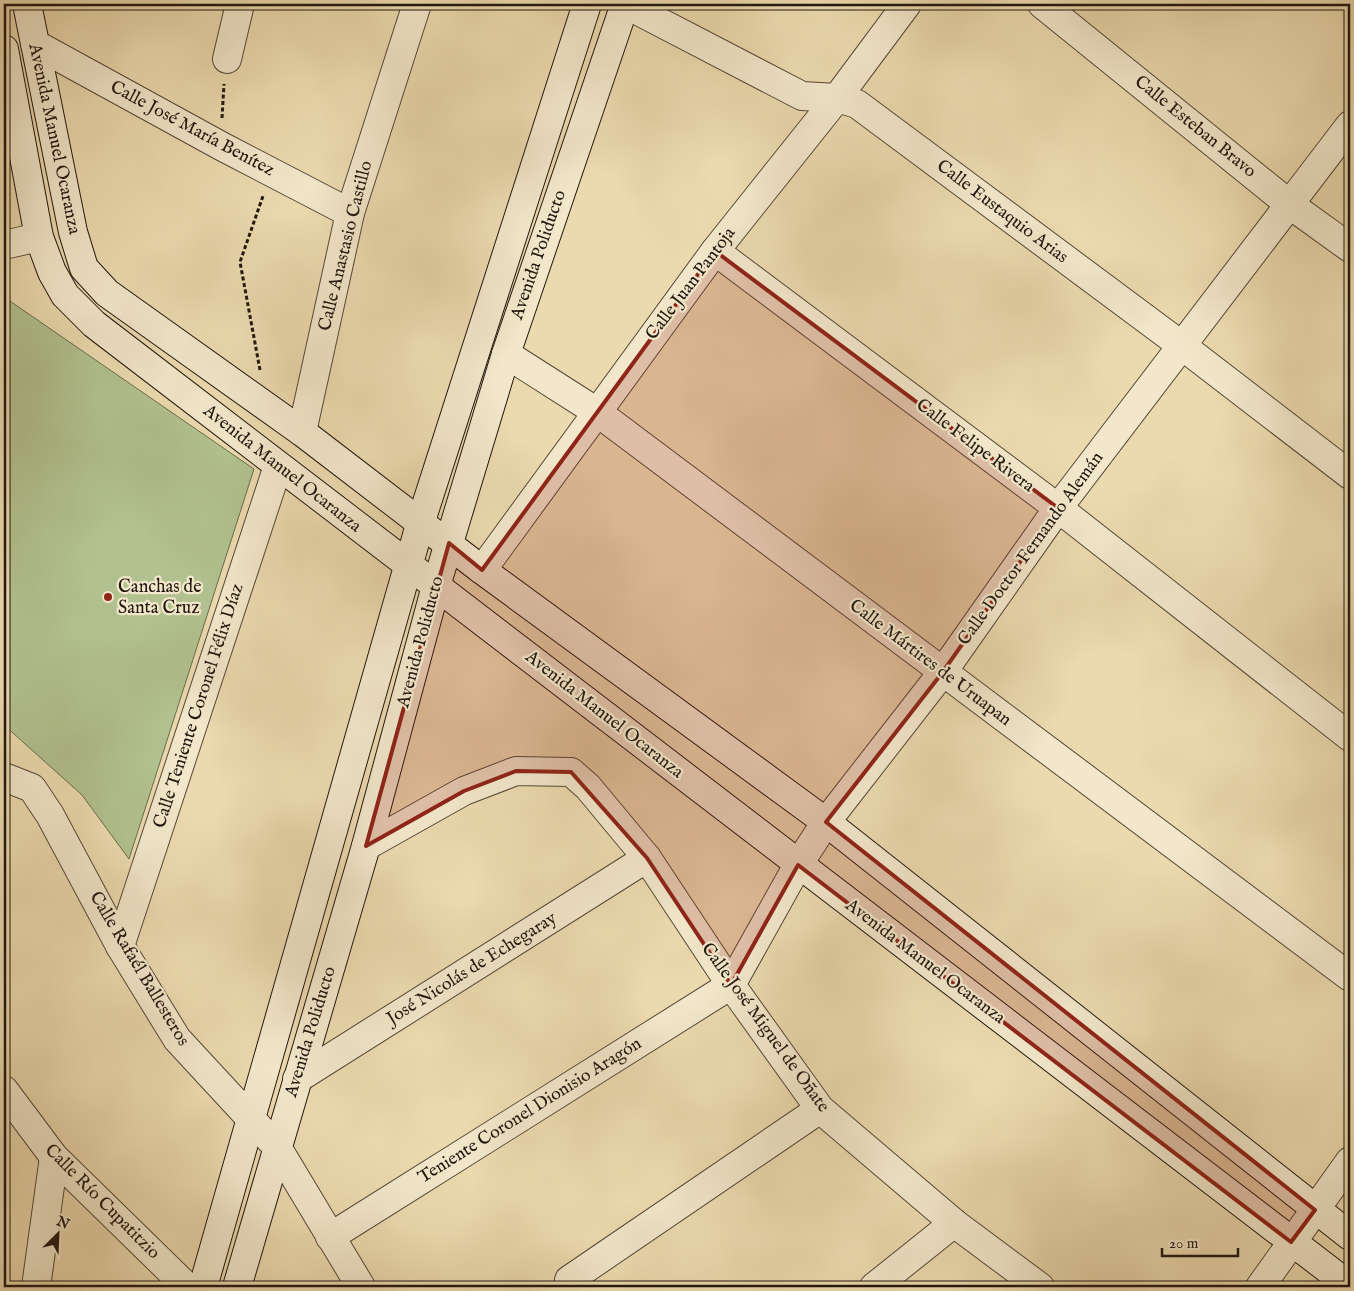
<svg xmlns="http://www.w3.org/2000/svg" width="1354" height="1291" viewBox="0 0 1354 1291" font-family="'IM FELL English',serif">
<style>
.pitch{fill:#b1c18f;stroke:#696c50}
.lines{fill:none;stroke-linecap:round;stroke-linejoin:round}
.street-casing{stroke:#544838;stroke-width:30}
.secondary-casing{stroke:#211710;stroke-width:30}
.path{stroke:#211710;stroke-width:3;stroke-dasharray:4 2.5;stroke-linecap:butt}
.street{stroke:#f2e7ca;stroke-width:28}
.secondary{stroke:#f2e7ca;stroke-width:28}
.marked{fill:#8f2418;fill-opacity:0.2;stroke:#8f2418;stroke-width:4;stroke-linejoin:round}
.poi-dot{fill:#8f2418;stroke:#f2e7ca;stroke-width:2}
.labels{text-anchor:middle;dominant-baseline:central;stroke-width:4.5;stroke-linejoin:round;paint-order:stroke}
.street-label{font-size:18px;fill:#211710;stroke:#f2e7ca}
.poi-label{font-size:18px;fill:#211710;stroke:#f2e7ca;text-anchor:start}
</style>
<rect width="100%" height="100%" fill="#ebdaae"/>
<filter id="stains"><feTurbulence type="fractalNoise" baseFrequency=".004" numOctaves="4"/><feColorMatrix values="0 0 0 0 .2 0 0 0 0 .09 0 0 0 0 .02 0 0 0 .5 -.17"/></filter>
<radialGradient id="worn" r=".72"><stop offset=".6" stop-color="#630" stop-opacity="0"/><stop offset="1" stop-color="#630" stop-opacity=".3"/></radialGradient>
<polygon class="pitch" points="4,297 254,469 129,859 82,795 4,725"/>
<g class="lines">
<g class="street-casing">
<g id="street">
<polyline points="625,4 802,96 837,98 857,104 1181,345 1350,475"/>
<polyline points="1042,4 1289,204 1350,248"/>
<polyline points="35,44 223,147 350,213"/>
<polyline points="227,59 240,4"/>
<polyline points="4,245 39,237"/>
<polyline points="715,251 1058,508 1350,737"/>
<polyline points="506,354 597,412 1350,977"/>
<polyline points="302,432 350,213 417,4"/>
<polyline points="482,570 715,251 837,98 907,4"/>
<polyline points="4,777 32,788 50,815 120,946 177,1039 277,1147 361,1287"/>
<polyline points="366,846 464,791 516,771 571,772 588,787 647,858 731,985 820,1109 954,1223 1040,1287"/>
<polyline points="120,946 278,466"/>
<polyline points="297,1079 647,858"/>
<polyline points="4,1090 54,1157 187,1287"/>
<polyline points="330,1237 731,985 798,865 826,822 942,673 1058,508 1350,125"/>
<polyline points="569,1280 820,1109"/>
<polyline points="36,1287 54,1157"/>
<polyline points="874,1287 954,1223"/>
<polyline points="1260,1287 1350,1161"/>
</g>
</g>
<g class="secondary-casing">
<g id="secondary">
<polyline points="27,4 73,232 84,268 107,293 302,432 482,570 826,822 1350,1236"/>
<polyline points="4,49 39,237 52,272 65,295 94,324 1350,1286"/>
<polyline points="203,1287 421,521 587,4"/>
<polyline points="237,1287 366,846 436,586 506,354 625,4"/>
</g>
</g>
<g class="path">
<polyline points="222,118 224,84"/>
<polyline points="260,370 240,262 263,196"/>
</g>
<use href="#street" class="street"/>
<use href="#secondary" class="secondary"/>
</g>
<path class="marked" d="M715 251 1058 508 942 673 826 822 1315 1210 1291 1242 798 865 731 985 647 858 571 772 516 771 464 791 366 846 449 543 482 570Z"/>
<circle class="poi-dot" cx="108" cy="597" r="5"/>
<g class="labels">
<g class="street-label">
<text transform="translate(1195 127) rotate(39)">Calle Esteban Bravo</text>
<text transform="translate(192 129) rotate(28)">Calle José María Benítez</text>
<text transform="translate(54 139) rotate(78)">Avenida Manuel Ocaranza</text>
<text transform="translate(1002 212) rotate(37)">Calle Eustaquio Arias</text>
<text transform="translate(346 246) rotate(-76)">Calle Anastasio Castillo</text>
<text transform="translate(539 255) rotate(-71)">Avenida Poliducto</text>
<text transform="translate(691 284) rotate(-53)">Calle Juan Pantoja</text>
<text transform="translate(975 446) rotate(37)">Calle Felipe Rivera</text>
<text transform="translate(282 469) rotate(38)">Avenida Manuel Ocaranza</text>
<text transform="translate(1031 549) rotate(-54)">Calle Doctor Fernando Alemán</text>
<text transform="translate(421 642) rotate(-75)">Avenida Poliducto</text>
<text transform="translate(930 663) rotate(37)">Calle Mártires de Uruapan</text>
<text transform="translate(199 706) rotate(-72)">Calle Teniente Coronel Félix Díaz</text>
<text transform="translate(604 715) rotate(38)">Avenida Manuel Ocaranza</text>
<text transform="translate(925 962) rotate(37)">Avenida Manuel Ocaranza</text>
<text transform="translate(139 969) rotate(59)">Calle Rafaél Ballesteros</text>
<text transform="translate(472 969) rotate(-32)">José Nicolás de Echegaray</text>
<text transform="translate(765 1028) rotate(54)">Calle José Miguel de Oñate</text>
<text transform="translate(311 1032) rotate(-73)">Avenida Poliducto</text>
<text transform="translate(530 1111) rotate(-32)">Teniente Coronel Dionisio Aragón</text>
<text transform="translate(102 1202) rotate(45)">Calle Río Cupatitzio</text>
</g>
<g class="poi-label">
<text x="118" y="587">Canchas de<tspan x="118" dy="21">Santa Cruz</tspan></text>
</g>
</g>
<rect width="1354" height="1291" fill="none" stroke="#ebdaae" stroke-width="20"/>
<rect x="5" y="5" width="1344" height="1281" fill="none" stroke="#211710" stroke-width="2.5"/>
<rect x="10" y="10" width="1334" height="1271" fill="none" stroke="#211710"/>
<g transform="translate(58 1234) rotate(24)" stroke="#f2e7ca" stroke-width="4" paint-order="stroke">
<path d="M0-4L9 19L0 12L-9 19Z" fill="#211710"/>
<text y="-8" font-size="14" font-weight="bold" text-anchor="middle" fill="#211710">N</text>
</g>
<path d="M1162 1248v8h76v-8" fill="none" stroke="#211710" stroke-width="2.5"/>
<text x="1169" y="1248" font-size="15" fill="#211710" stroke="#f2e7ca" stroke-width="4" paint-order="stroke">20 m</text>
<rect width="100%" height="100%" filter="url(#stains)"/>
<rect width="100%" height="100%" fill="url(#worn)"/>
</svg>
